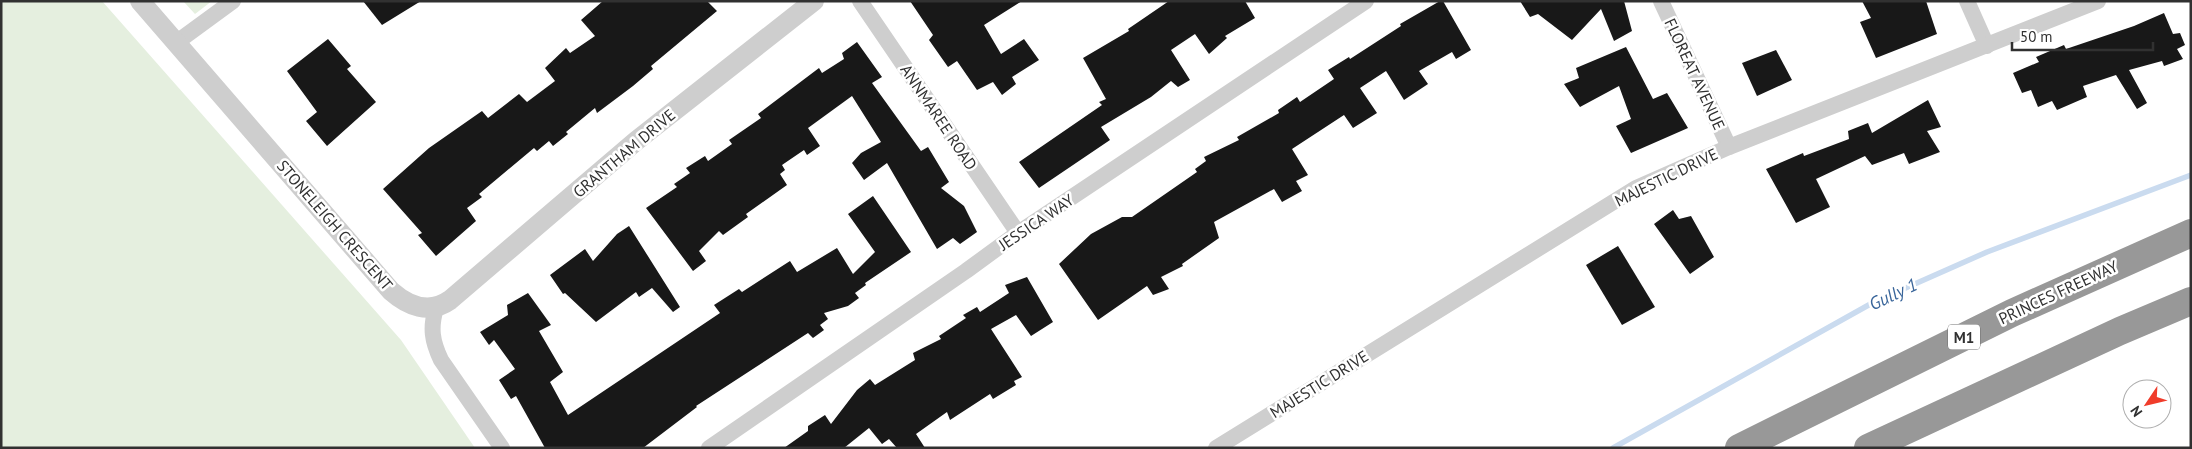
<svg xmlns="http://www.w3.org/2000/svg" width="2192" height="449" viewBox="0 0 2192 449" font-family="'PT Sans',sans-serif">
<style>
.green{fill:#e5efdf}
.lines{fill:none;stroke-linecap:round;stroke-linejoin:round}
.stream{stroke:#cadbef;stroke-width:5.5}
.building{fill:#181818}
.minor{stroke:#cecece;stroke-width:16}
.tertiary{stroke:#cecece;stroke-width:20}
.motorway{stroke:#989898;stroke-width:28}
.labels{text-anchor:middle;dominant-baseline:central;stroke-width:5;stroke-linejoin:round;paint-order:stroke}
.shield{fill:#fff;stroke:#6f6f6f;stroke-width:1}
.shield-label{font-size:15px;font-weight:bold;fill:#313131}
.street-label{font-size:16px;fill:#313131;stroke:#fff}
.water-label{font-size:18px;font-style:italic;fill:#39659a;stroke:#fff}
</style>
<rect width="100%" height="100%" fill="#fff"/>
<g class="green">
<polygon points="1,1 102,1 401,340 475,448 1,448"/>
<polygon points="183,1 212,1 195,14"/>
</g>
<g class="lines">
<polyline class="stream" points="1613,448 1874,302 1987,252 2191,175"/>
</g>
<g class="building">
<polygon points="363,1 421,1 382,25"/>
<polygon points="603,1 707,1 717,11 651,66 653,69 633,86 597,113 595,108 566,132 568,134 553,146 549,141 537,151 534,148 479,194 482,197 467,208 476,221 436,256 418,235 422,233 383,189 429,148 482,111 488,118 519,94 527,102 555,81 545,68 566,48 570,53 595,36 581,20"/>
<polygon points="910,1 1022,1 984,25 1001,54 1024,39 1039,60 1012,77 1016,84 1002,95 993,82 977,90 957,61 948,67 929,40 933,35"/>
<polygon points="1169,1 1245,1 1255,18 1225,36 1227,38 1209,54 1195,34 1171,50 1190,80 1178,87 1171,81 1151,97 1101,127 1110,140 1039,188 1019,162 1102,105 1099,102 1106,99 1083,58 1129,31 1128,29"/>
<polygon points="1440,1 1443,1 1471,50 1456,59 1452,52 1419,71 1428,84 1404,100 1386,71 1360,88 1377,113 1353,128 1344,115 1292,149 1308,175 1296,181 1302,191 1282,202 1274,189 1214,222 1219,238 1182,264 1183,266 1161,277 1169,289 1153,295 1147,286 1098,320 1059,264 1091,234 1122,217 1132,217 1197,172 1195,169 1206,161 1204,157 1239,140 1237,137 1279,113 1278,110 1297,97 1300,102 1334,79 1328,70 1349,57 1350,59 1401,26 1400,24"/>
<polygon points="1520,1 1624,1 1632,31 1614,41 1601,9 1572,40 1538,14 1530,17"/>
<polygon points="1862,1 1926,1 1937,34 1876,58 1860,22 1871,18"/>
<polygon points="2164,13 2173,34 2180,33 2185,45 2177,49 2183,59 2164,66 2162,61 2129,70 2147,103 2137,109 2116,75 2083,86 2087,97 2057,110 2052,101 2038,107 2031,90 2022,93 2013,73 2039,62 2036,57 2064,45 2066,49 2134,26"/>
<polygon points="328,39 351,66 347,69 376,102 327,146 306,121 317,112 287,71"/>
<polygon points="857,42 882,77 872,83 921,151 928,147 949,182 941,188 964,206 977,232 960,244 953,238 937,249 887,163 864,180 852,163 861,153 881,142 852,96 808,128 820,146 807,155 804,150 782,165 785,170 780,174 787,185 746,214 748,217 723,235 719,231 699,251 706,261 693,271 646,208 677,187 674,184 690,173 686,168 705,156 708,161 732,144 729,140 761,118 758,114 819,68 822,73 844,59 842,53"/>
<polygon points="1626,47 1653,99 1667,93 1688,128 1631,153 1616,126 1631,119 1619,86 1580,107 1564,84 1579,78 1576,68"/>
<polygon points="1776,50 1792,80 1757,96 1742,63"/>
<polygon points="1928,100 1941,127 1927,131 1940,152 1909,164 1904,153 1872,165 1865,156 1816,179 1830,207 1796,223 1766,169 1803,153 1804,156 1849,139 1848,131 1868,123 1872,133"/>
<polygon points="873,196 911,252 865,283 866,285 855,293 859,298 848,306 824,313 828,319 820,325 824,330 813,338 808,333 696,406 697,407 643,448 545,448 516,396 511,399 499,380 515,369 494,340 489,345 480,332 508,315 507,305 528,293 551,325 539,331 563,372 550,382 568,415 720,313 714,305 739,289 742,292 790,261 797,272 837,248 853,274 875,252 848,214"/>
<polygon points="1673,210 1679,219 1691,216 1714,257 1690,274 1654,224"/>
<polygon points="629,226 680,307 673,312 652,288 639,297 636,292 596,322 565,293 563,294 550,275 585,249 593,261 617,234"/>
<polygon points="1618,246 1655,307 1622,325 1586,265"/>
<polygon points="1027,277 1053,322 1031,336 1016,315 991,329 1022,377 1014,381 1016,385 993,399 990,394 950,420 947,412 916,434 925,448 897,448 889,439 882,444 869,428 844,448 784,448 808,431 808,426 825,415 831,424 857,390 870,379 875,385 915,360 913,353 941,339 939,336 966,318 963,315 977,307 980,312 1009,293 1005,285"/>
</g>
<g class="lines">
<g class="minor">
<polyline points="860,1 1018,233"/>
<polyline points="1661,1 1729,147"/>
<polyline points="1967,1 1987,46"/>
<polyline points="177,42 233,1"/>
<path d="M436 308C430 328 432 341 441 360L502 448"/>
<polyline points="709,448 966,271 1018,233 1366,1"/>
<polyline points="1216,448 1636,188 1729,147 2098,1"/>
</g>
<path class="tertiary" d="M140 1 391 291C408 306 429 315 450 300L636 141 814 1"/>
<g class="motorway">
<polyline points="1739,448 2012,313 2191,233"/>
<polyline points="1868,448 2120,331 2191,301"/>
</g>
</g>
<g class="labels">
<rect class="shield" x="1948" y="324.5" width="32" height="25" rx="4"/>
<g class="shield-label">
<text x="1964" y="337">M1</text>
</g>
<g class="street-label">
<text transform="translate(1695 74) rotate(65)">FLOREAT AVENUE</text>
<text transform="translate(939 117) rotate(56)">ANNMAREE ROAD</text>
<text transform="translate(624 153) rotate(-40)">GRANTHAM DRIVE</text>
<text transform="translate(1666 177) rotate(-26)">MAJESTIC DRIVE</text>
<text transform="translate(1036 222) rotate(-34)">JESSICA WAY</text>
<text transform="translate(335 225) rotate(49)">STONELEIGH CRESCENT</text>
<text transform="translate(2058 292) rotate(-25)">PRINCES FREEWAY</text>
<text transform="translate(1319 384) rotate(-32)">MAJESTIC DRIVE</text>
</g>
<g class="water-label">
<text transform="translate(1893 294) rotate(-25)">Gully 1</text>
</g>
</g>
<rect width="2192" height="449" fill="none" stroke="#313131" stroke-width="5"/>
<g transform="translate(2147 404) rotate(235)"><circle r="24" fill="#ffffff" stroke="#adadad"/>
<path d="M0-4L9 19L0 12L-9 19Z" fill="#f03c2b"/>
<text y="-8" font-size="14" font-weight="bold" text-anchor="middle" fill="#313131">N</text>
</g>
<path d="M2012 42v8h141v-8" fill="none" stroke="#313131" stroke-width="2.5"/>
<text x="2020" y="42" font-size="15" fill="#313131" stroke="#ffffff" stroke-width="4" paint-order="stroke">50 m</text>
</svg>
